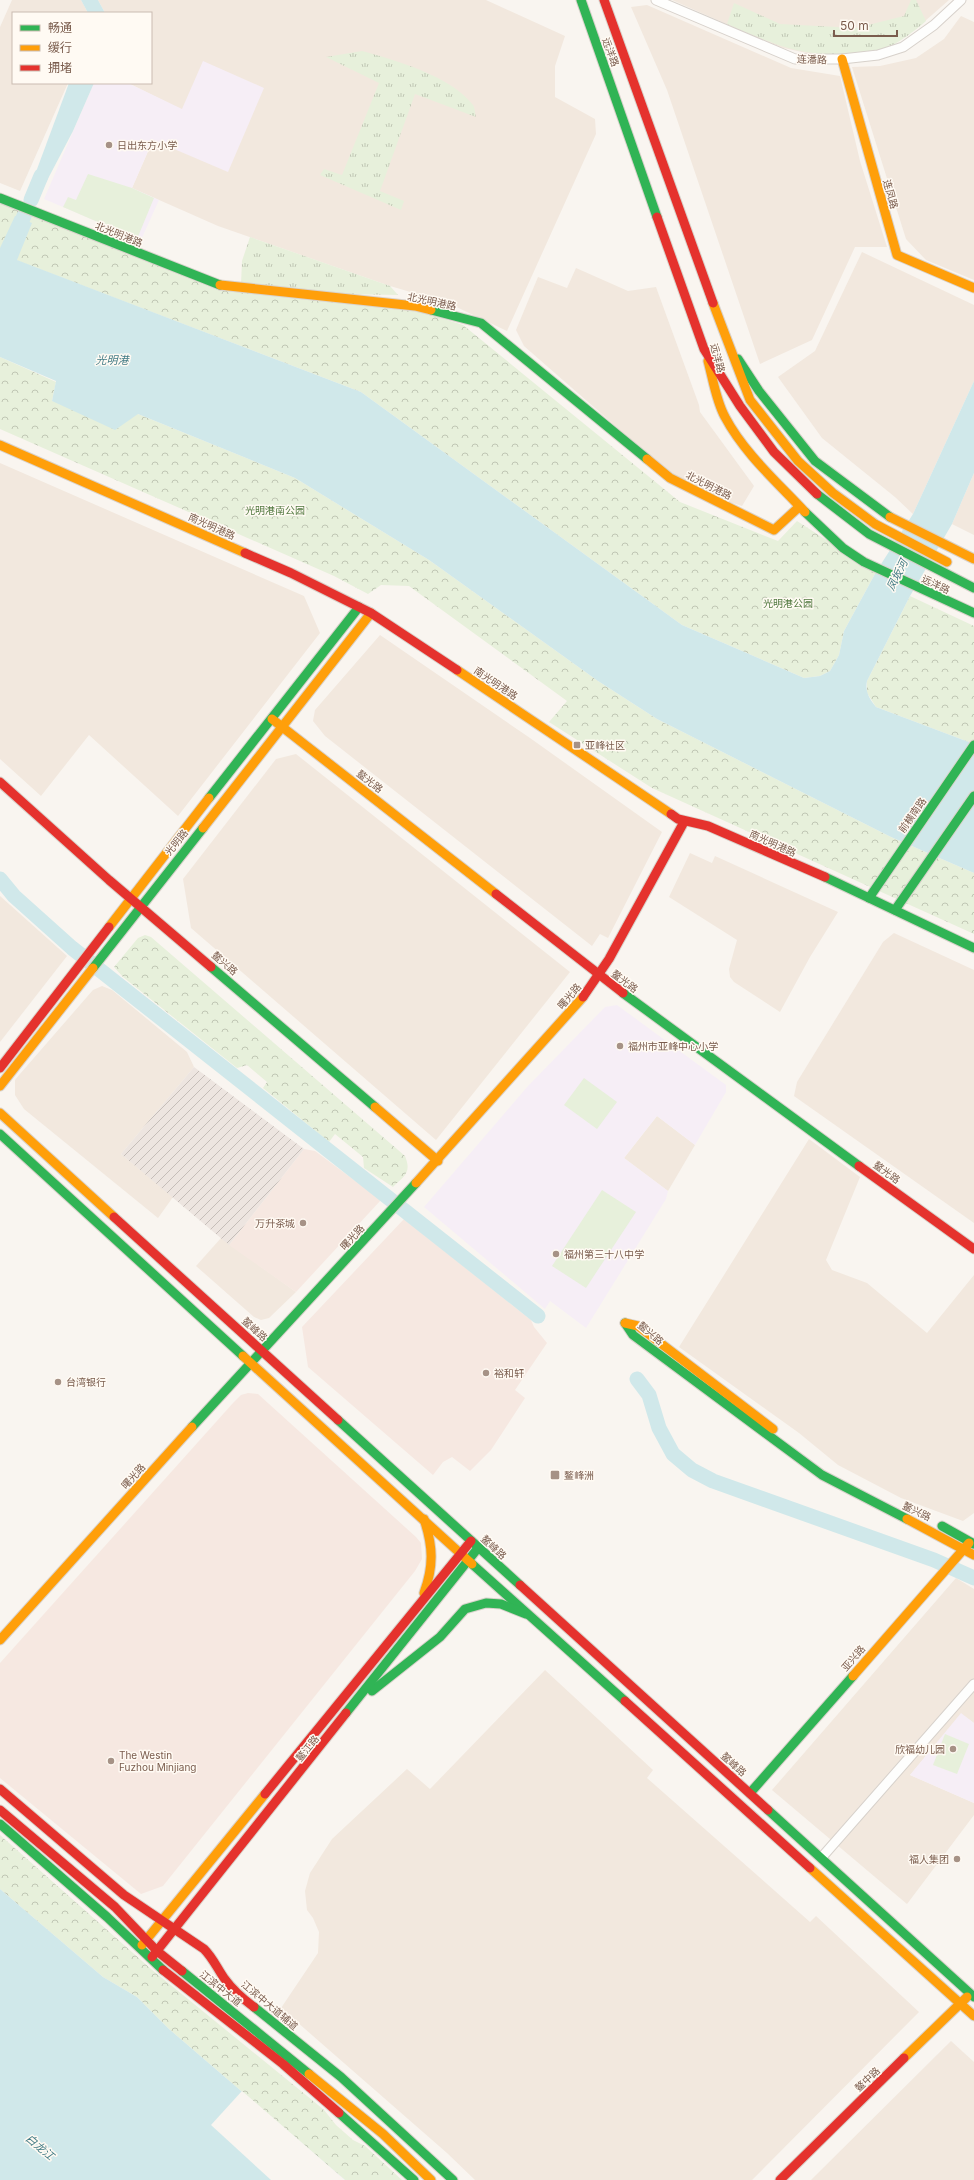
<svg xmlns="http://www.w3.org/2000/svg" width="974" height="2180" viewBox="0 0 974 2180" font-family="Inter,'Noto Sans SC',sans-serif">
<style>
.residential{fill:#f2e8de}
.commercial{fill:#f6e8e1}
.industrial{fill:url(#industrial-furrows)}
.education{fill:#f6eef6}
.grass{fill:url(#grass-tufts)}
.park{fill:url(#park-crowns)}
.garden{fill:#e7f0db}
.water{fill:#d0e8ea}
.pier{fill:#f9f5f0}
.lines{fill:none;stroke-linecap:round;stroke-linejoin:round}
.river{stroke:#d0e8ea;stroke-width:15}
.street-casing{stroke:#d7d1cb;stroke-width:11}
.fast-casing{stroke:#d9d2cb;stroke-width:11}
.slow-casing{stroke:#d9d2cb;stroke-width:11}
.jam-casing{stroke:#d9d2cb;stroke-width:11}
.street{stroke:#fefefd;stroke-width:9}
.fast{stroke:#30b455;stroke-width:9}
.slow{stroke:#ff9f0a;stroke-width:9}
.jam{stroke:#e5322d;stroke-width:9}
.poi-dot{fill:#a69286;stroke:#fffaf3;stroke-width:1.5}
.labels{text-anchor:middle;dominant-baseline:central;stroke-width:3;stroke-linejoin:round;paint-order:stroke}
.street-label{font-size:10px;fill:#7a5c4d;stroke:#fffaf3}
.poi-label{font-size:10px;fill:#7a5c4d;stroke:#fffaf3;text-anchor:start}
.park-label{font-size:10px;fill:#537a41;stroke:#fffaf3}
.water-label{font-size:11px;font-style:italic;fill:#437c86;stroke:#fffaf3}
</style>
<defs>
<pattern id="industrial-furrows" width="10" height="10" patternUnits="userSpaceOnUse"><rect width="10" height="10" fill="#ede5e0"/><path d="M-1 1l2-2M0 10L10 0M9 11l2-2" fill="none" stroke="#c5bdb8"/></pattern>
<pattern id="grass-tufts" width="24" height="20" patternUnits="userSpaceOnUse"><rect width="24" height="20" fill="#e7f0db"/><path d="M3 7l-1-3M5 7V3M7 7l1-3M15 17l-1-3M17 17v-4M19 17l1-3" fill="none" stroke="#c0c6b4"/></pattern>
<pattern id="park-crowns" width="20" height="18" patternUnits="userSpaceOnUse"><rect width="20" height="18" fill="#e7f0db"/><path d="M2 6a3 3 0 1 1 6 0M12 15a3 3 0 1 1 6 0" fill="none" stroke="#c0c6b4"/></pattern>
</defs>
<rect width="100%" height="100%" fill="#f9f5f0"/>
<g class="residential">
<polygon points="12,0 81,0 88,13 13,13 13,83 68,83 20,191 0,183 0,27"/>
<polygon points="98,0 486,0 565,36 555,66 555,97 595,119 596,134 507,331 448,303 390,286 218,226 132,188 153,140 182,110 128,83 151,83 151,13 105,13"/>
<polygon points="672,0 949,0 916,29 811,54 779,47"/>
<polygon points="647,5 791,68 840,76 860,161 887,247 855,247 812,340 760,364 667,90 631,7"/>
<polygon points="961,16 974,22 974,280 926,260 906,239 852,67 880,66 916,58 944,39"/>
<polygon points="862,252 974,305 974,381 913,514 895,497 822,438 778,377 815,351"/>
<polygon points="576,268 628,291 656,287 699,405 700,412 754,486 742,506 707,495 675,478 524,346 516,330 538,277 567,288"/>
<polygon points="0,463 304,596 320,633 178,816 89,735 41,796 0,759"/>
<polygon points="974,473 974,535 952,524"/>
<polygon points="380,635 530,738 662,832 608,938 600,934 592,946 325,736 313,721 315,710"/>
<polygon points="296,754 570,972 436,1140 191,928 183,879 276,759"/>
<polygon points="690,853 712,863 715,856 838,912 810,957 780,1012 734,982 730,977 729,969 737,940 669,897"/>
<polygon points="0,896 67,956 0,1042"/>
<polygon points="894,933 974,970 974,1223 794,1096 797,1082 883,942"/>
<polygon points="102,986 112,990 187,1052 194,1067 121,1154 173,1197 158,1218 24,1109 15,1095 15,1080 20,1074 93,990"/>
<polygon points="657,1116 695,1145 668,1191 624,1158"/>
<polygon points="809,1139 860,1177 826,1260 832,1270 867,1283 927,1333 974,1275 974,1513 963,1521 901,1498 838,1465 799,1433 679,1347"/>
<polygon points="221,1238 296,1292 269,1318 261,1320 254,1317 196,1266"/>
<polygon points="956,1578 974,1589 974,1723 961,1714 910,1775 974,1803 974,1815 907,1904 772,1790"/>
<polygon points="545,1670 653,1770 647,1778 810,1922 816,1916 919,2012 752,2180 475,2180 447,2153 281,2008 318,1953 319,1932 313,1918 307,1910 305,1891 310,1873 332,1839 407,1769 430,1789"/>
<polygon points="951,2041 974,2062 974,2180 811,2180"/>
</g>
<g class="commercial">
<polygon points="304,1149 315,1151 381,1200 296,1292 229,1245"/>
<polygon points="404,1219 531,1320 534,1327 547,1343 515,1390 525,1398 491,1450 470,1471 452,1457 443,1462 433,1475 308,1367 302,1327"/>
<polygon points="248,1393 258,1394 416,1537 421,1543 422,1559 415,1571 163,1886 141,1894 0,1778 0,1663 233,1403 241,1395"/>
</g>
<polygon class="industrial" points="194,1067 304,1149 229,1245 121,1154"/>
<g class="education">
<polygon points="203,61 264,88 228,172 153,140 132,188 159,200 141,240 44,199 94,83 128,83 182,109"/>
<polygon points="617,1005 726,1085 726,1092 695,1145 657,1116 624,1158 668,1191 666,1199 586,1328 550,1301 545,1309 424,1207 528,1086 605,1007"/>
<polygon points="961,1713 974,1723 974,1803 910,1775"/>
</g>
<g class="grass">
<path d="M911 0H916L926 21C916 30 896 45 883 50 876 52 866 52 859 53 804 59 775 45 727 24L734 3 780 24 856 28 904 16Z"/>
<path d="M362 51C395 60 451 76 473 105 475 108 475 114 476 117L415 94 380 191 404 201 401 210 320 175 324 169 342 175 379 83 326 57Z"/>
<polygon points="250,237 390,286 398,295 340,294 241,284 242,261"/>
</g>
<g class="park">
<polygon points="0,203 219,290 422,312 463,325 680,502 778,541 797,521 876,572 844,631 839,655 830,671 820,676 804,678 682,625 361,392 0,254"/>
<polygon points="0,357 56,382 52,401 138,414 295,478 429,560 598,681 657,719 891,837 974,873 974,934 652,788 549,722 567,701 409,586 381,585 368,594 334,576 0,429"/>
<polygon points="910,596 974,626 974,744 876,707 867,693 867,681"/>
<path d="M145 935 151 937 405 1156C412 1173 404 1176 393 1187L364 1168 363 1157 335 1134 329 1142 263 1088 267 1082 247 1065 237 1068 123 977 114 967 138 938Z"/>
<polygon points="0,1835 151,1969 312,2100 324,2110 336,2125 353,2140 365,2146 402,2180 345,2180 169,2029 137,1997 103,1977 0,1889"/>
</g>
<g class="garden">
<polygon points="88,174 132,188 154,198 137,239 63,207 68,197 76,200"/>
<polygon points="584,1078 617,1102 597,1129 564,1105"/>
<polygon points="602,1190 636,1212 586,1288 552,1266"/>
<polygon points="945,1734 969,1744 957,1774 933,1765"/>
</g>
<g class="water">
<polygon points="81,0 98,0 105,13 88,13"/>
<polygon points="69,83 94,83 73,131 41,192 33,195 30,188"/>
<path d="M15 216 32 223 17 260 361 392 682 625 804 678 820 676 830 671 839 655 844 631 876 572 913 514 974 381V473L952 524 910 596 867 681C865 692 869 698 876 707L974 744V873L891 837 657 719 598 681 429 560 295 478 138 414 115 430 52 401 56 381 0 357V248Z"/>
<polygon points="0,1889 103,1977 137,1997 169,2029 345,2180 0,2180"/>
</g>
<polygon class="pier" points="242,2091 345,2180 271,2180 211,2125"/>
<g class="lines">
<g class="river">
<polyline points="31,200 41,176"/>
<polyline points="0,270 24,216"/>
<polyline points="0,879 14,896 72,948 538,1316"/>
<polyline points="637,1379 649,1395 659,1428 673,1454 692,1470 713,1481 934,1560 974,1578"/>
</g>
<g class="street-casing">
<g id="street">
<polyline points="656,0 795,59 842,59 878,55 903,47 934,25 961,0"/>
<polyline points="822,1857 974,1684"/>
</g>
</g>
<g class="fast-casing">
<g id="fast">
<polyline points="581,0 657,217"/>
<polyline points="0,198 220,285"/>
<polyline points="431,310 481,323 647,459"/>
<polyline points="738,359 759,391 815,461 890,517"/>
<polyline points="817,494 869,534 974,588"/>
<polyline points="805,512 843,548 864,562 974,613"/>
<polyline points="209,798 359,607"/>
<polyline points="825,877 974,948"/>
<polyline points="869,898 974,745"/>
<polyline points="895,910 974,796"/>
<polyline points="211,967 375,1107"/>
<polyline points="93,968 203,828"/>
<polyline points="623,993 859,1166"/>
<polyline points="0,1134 243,1356"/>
<polyline points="625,1323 633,1335 822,1475 907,1519"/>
<polyline points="338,1420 520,1585"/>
<polyline points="192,1427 416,1183"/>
<polyline points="942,1526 974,1544"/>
<polyline points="472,1564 625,1701"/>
<polyline points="372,1691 440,1637 465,1609 486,1603 501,1604 526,1614"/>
<polyline points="346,1713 478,1548"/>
<polyline points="750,1793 853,1676"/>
<polyline points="768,1810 974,1997"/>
<polyline points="0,1824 107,1917 163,1970"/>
<polyline points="182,1971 309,2074"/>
<polyline points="254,2007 341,2077 453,2180"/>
<polyline points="339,2113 414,2180"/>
</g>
</g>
<g class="slow-casing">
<g id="slow">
<polyline points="842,59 897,255 974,288"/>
<polyline points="220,285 415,306 431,310"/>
<polyline points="713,303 750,400 798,461 833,493 875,524 947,562"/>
<path d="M708 361C713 379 716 401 725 417 744 453 777 482 805 512"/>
<polyline points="0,445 245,553"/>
<polyline points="647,459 670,478 774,530 799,507"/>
<polyline points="890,517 974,559"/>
<polyline points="457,670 671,814"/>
<polyline points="272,719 496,894"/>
<polyline points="203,828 371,613"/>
<polyline points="109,927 209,798"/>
<polyline points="0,1086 93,968"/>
<polyline points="375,1107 438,1161"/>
<polyline points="0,1113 114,1217"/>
<polyline points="416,1183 583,997"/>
<polyline points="625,1323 638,1326 773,1429"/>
<polyline points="243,1356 472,1564"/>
<path d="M424 1519C433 1546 434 1566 424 1593"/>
<polyline points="907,1519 974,1555"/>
<polyline points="0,1640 192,1427"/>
<polyline points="853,1676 969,1543"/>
<polyline points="810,1868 974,2016"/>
<polyline points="142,1945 265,1794"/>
<polyline points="904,2058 967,1997"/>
<polyline points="309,2074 383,2134 431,2180"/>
</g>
</g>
<g class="jam-casing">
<g id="jam">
<polyline points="604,0 713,303"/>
<polyline points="657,217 704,349 740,406 774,452 817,494"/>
<polyline points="245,553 291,573 371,613 457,670"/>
<polyline points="0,782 109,880 211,967"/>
<polyline points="671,814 678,819 708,826 825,877"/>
<polyline points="496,894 623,993"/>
<polyline points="583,997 609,959 684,822"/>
<polyline points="0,1068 109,927"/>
<polyline points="859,1166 974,1249"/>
<polyline points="114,1217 338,1420"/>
<polyline points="520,1585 768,1810"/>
<polyline points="625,1701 810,1868"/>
<path d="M0 1789 124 1895 204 1949C213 1958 217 1968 224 1978 232 1989 243 1999 254 2007"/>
<polyline points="265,1794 471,1541"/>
<polyline points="0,1810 115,1907 157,1951 182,1971"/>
<polyline points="152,1957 346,1713"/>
<polyline points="163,1970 283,2064 339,2113"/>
<polyline points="780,2180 904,2058"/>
</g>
</g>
<use href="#street" class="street"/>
<use href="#fast" class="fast"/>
<use href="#slow" class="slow"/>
<use href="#jam" class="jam"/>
</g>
<g class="poi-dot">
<circle cx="109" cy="145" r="4"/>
<rect x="573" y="741" width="8" height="8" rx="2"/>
<circle cx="620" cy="1046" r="4"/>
<circle cx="303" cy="1223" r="4"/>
<circle cx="556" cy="1254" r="4"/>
<circle cx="486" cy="1373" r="4"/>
<circle cx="58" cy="1382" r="4"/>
<rect x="550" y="1470" width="10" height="10" rx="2"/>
<circle cx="953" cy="1749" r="4"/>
<circle cx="111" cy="1761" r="4"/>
<circle cx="957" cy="1859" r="4"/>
</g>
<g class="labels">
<g class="street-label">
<text transform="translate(611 52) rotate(70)">远洋路</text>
<text transform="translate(812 59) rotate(2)">连潘路</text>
<text transform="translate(891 194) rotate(74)">连凤路</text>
<text transform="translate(119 234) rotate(22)">北光明港路</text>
<text transform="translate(432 301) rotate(12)">北光明港路</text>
<text transform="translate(718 358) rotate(75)">远洋路</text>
<text transform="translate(709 485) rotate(27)">北光明港路</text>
<text transform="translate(212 526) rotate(24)">南光明港路</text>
<text transform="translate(936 584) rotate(25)">远洋路</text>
<text transform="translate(496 683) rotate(34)">南光明港路</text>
<text transform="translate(370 781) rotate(38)">鳌光路</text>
<text transform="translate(912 815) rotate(-55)">前横南路</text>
<text transform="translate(176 842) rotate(-51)">光明路</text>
<text transform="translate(773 843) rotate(24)">南光明港路</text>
<text transform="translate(225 963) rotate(41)">鳌兴路</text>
<text transform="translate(625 981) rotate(37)">鳌光路</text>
<text transform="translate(569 996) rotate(-49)">曙光路</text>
<text transform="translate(887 1172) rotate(36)">鳌光路</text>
<text transform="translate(352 1237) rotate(-47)">曙光路</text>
<text transform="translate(255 1329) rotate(42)">鳌峰路</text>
<text transform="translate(651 1333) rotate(40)">鳌兴路</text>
<text transform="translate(133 1476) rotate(-48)">曙光路</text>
<text transform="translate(917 1511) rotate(25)">鳌兴路</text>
<text transform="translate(494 1547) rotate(43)">鳌峰路</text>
<text transform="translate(853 1658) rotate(-49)">亚兴路</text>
<text transform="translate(307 1748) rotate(-51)">鳌江路</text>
<text transform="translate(734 1764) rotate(42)">鳌峰路</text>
<text transform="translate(221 1988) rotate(39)">江滨中大道</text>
<text transform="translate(270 2005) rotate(40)">江滨中大道辅道</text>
<text transform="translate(867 2079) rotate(-44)">鳌中路</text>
</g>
<g class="poi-label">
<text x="117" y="145">日出东方小学</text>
<text x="585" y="745">亚峰社区</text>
<text x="628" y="1046">福州市亚峰中心小学</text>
<text x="295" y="1223" text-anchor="end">万升茶城</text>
<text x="564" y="1254">福州第三十八中学</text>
<text x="494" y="1373">裕和轩</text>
<text x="66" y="1382">台湾银行</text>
<text x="564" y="1475">鳌峰洲</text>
<text x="945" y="1749" text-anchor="end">欣福幼儿园</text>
<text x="119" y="1755">The Westin<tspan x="119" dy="12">Fuzhou Minjiang</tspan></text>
<text x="949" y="1859" text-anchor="end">福人集团</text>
</g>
<g class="park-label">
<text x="275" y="510">光明港南公园</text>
<text x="788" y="603">光明港公园</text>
</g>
<g class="water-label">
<text x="112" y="360">光明港</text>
<text transform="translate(897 575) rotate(-64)">凤坂河</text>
<text transform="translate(40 2147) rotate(40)">白龙江</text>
</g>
</g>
<rect x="12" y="12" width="140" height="72" fill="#fffaf3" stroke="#cabbb1"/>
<rect x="20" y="25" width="20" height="6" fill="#30b455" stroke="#cabbb1"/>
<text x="48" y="32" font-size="12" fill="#7a5c4d">畅通</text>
<rect x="20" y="45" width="20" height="6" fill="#ff9f0a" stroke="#cabbb1"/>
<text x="48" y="52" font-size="12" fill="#7a5c4d">缓行</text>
<rect x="20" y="65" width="20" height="6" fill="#e5322d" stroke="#cabbb1"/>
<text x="48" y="72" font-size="12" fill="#7a5c4d">拥堵</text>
<path d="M834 30v6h63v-6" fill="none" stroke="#7a5c4d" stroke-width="2"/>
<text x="840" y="30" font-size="12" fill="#7a5c4d" stroke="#fffaf3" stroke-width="3" paint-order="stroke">50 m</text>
</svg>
